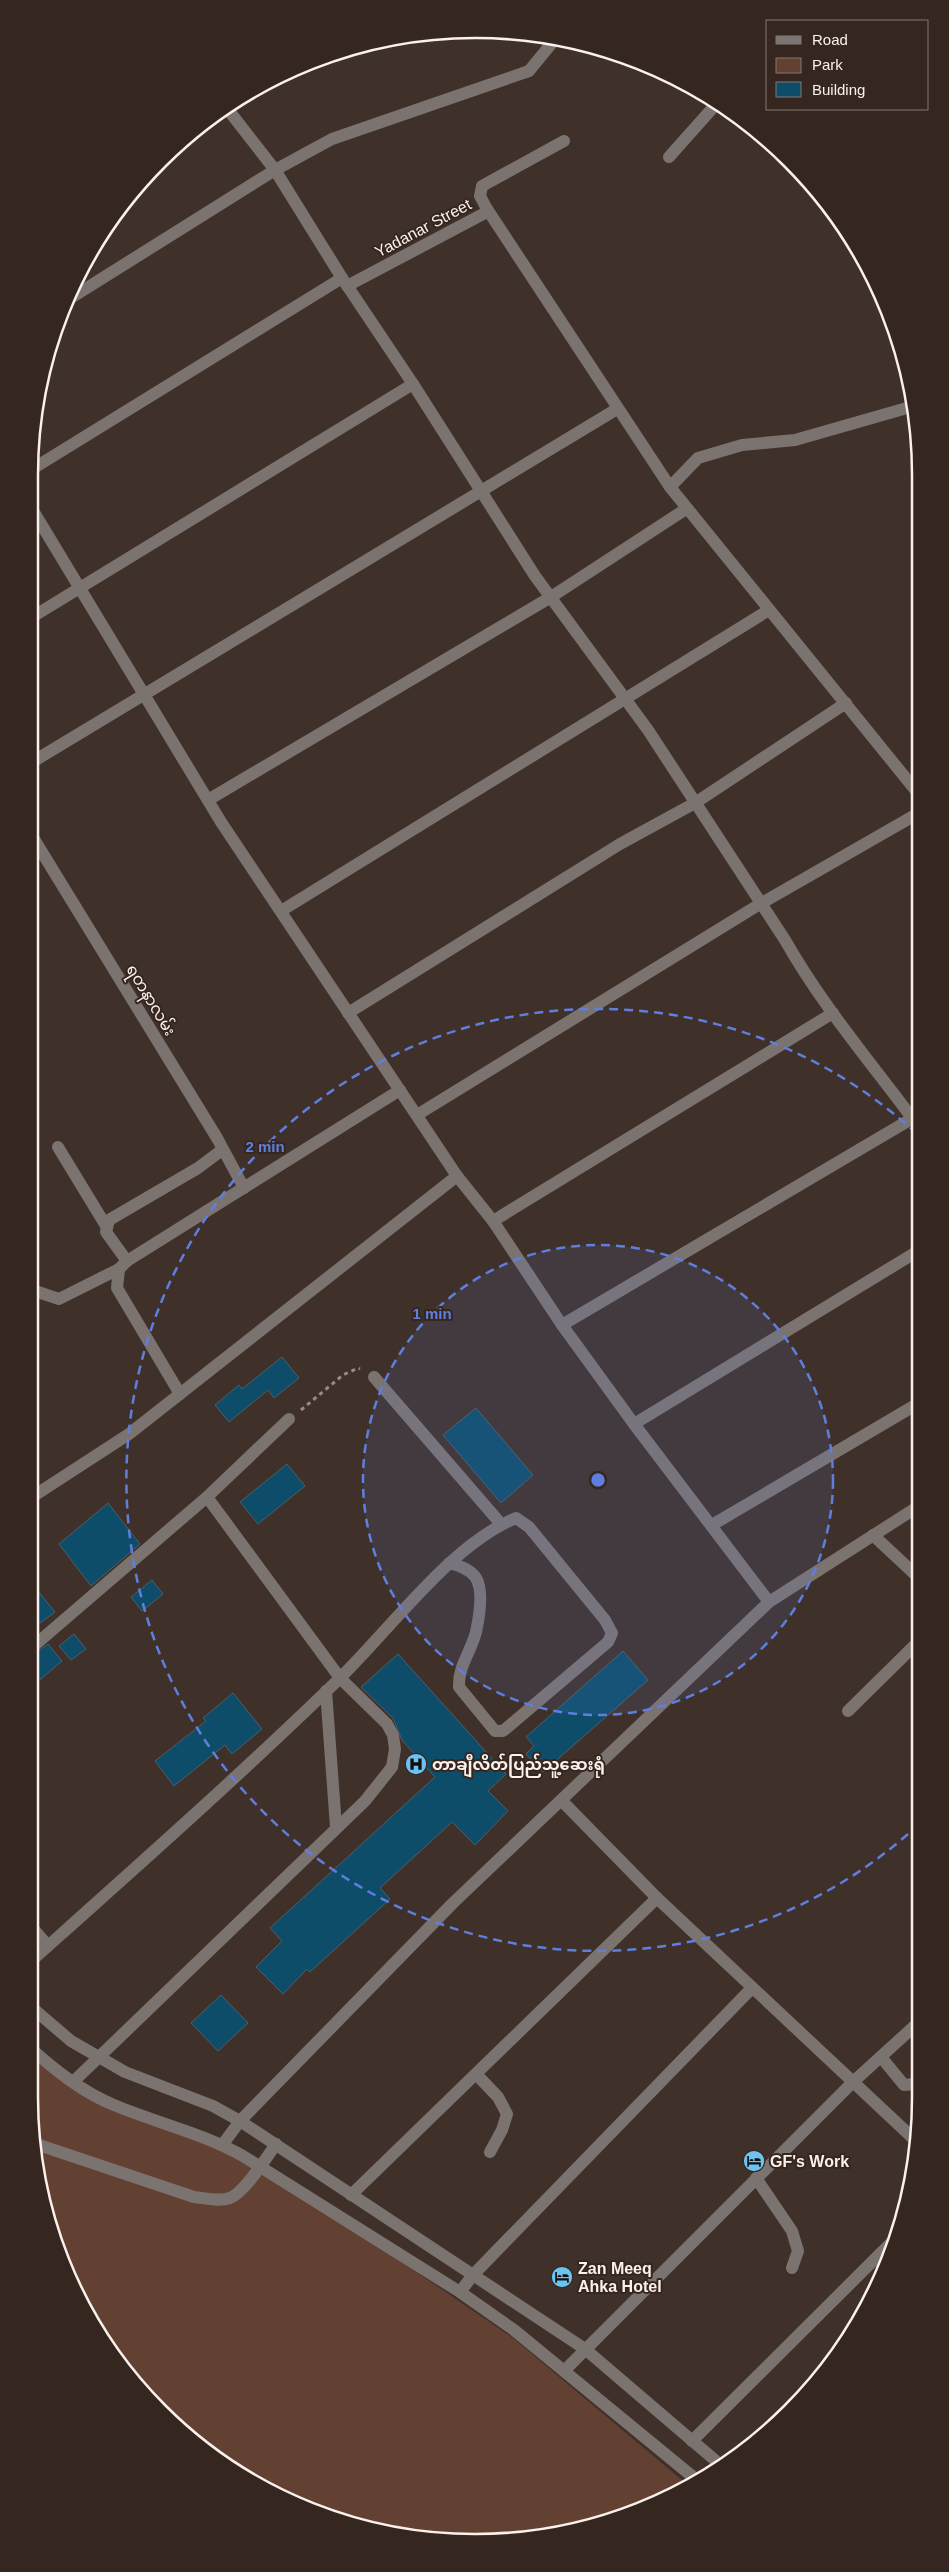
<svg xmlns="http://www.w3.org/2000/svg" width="949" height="2572" viewBox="0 0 949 2572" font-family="Arial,'Noto Sans Myanmar',sans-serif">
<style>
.green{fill:#634132}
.building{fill:#0d4d69;stroke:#4e5e67}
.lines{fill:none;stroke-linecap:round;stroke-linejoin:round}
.path{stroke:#978b85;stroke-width:3;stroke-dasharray:4 4;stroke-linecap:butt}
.minor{stroke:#7b7370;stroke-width:12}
.ring{fill:none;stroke:#5f7fde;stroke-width:2.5;stroke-dasharray:9 6}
.labels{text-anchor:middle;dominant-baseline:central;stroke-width:4;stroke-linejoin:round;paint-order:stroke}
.street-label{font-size:16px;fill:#faf0ec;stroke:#352720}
.poi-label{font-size:16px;font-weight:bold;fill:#faf0ec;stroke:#352720;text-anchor:start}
.rim{fill:none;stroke:#faf0ec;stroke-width:2.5}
.centre{fill:#5f7fde;stroke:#352720;stroke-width:2.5}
.ring-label{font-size:15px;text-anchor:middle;font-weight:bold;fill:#5f7fde;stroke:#352720;stroke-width:4;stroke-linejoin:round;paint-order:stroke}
</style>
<rect width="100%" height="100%" fill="#3f312a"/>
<polygon class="green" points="29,2053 97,2091 277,2177 513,2338 689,2486 645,2509 562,2535 416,2539 331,2520 252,2484 139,2391 88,2320 53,2241 29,2098"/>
<g class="building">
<polygon points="282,1357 299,1378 274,1398 268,1390 229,1422 215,1405 239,1385 242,1389"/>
<polygon points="476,1408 533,1475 501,1503 443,1435"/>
<polygon points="287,1464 305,1486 258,1524 240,1502"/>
<polygon points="108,1503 140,1544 91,1586 59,1544"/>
<polygon points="29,1580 55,1612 35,1627 38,1631 29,1640"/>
<polygon points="152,1580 163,1594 142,1611 131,1597"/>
<polygon points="74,1634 86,1649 71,1660 59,1646"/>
<polygon points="48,1644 62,1661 29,1689 29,1658"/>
<polygon points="623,1651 648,1680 543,1772 526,1754 534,1746 526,1737"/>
<polygon points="398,1654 506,1774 488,1791 508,1811 475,1845 452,1822 380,1888 390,1899 310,1972 307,1969 283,1994 256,1967 282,1941 270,1928 435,1777 402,1740 393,1718 361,1687"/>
<polygon points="233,1693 262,1729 232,1754 225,1745 174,1786 155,1761 206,1721 203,1718"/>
<polygon points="221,1995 248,2023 218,2051 191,2023"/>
</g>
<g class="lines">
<polyline class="path" points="301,1410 343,1375 358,1368 360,1369"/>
<g class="minor">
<path d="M226 107 275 170 342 278 413 384 535 576 648 730 785 940C823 1007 873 1065 918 1126"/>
<polyline points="669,157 718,102"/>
<polyline points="487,209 670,487 917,792"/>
<polyline points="347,286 485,213 487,209 480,196 482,186 564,141"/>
<polyline points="66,301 275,170 332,139 529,71 556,38"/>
<polyline points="29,471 342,278"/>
<polyline points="670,487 698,458 742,445 795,440 914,406"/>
<polyline points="29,504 221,822 457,1176 129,1434 29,1499"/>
<polyline points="29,619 413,384"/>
<polyline points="29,764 617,409"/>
<polyline points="208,800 551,597 686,509"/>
<polyline points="29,831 217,1138 244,1188"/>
<polyline points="281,911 769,610"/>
<polyline points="348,1013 620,844 695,803 846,703"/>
<polyline points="417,1115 760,904 917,814"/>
<polyline points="58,1147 106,1226"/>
<polyline points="457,1176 493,1221 562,1325 634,1424"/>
<polyline points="493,1221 833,1013"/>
<polyline points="127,1261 106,1232 109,1220 198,1168 222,1150"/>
<polyline points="119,1269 117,1288 180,1394"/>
<polyline points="29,1289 59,1299 119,1269 127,1261 400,1090"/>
<polyline points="562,1325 918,1115"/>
<polyline points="374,1377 501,1524"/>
<polyline points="712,1525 919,1403"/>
<polyline points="873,1535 919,1578"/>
<polyline points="769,1602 634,1424 918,1251"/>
<polyline points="29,1650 207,1497 289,1419"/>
<polyline points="326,1691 336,1827"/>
<polyline points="848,1711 919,1641"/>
<polyline points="562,1801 657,1898 915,2140"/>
<polyline points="29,1924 48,1946"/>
<path d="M29 1963C133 1870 238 1777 338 1680 389 1631 451 1544 516 1518L529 1527 605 1620 612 1633 608 1642 503 1731H495L459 1687C458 1666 471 1652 476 1632 479 1618 484 1591 476 1578 470 1569 459 1566 449 1563"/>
<polyline points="29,2005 71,2041 125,2072 213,2106 240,2121 585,2349 723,2467"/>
<path d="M29 2047C55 2070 82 2092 114 2105 157 2123 202 2133 243 2156L460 2292 514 2330 698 2481"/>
<polyline points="881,2057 904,2085 914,2084 920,2079"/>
<polyline points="476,2074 498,2097 507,2114 502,2130 490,2152"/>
<polyline points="73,2082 365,1801 392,1767 395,1749 393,1735 387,1724 340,1678 207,1497"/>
<path d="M36 2144 194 2197C205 2198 219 2202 230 2198 245 2192 266 2158 276 2144"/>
<polyline points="223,2144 240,2121 453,1903 769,1602 919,1506"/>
<polyline points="756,2178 792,2231 798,2251 792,2268"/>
<polyline points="351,2195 657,1898"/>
<polyline points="460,2292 473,2275 752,1988"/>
<polyline points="564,2371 853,2082 920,2021"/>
<polyline points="692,2441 896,2238"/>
</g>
</g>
<circle cx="598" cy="1480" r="235" fill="#5f7fde" fill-opacity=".12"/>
<g class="ring">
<circle cx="598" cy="1480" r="235"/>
<path d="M919 1824A471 471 0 1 1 916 1133"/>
</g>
<defs>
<g id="hospital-disc" transform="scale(1.125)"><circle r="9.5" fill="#6cc3f2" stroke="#352720"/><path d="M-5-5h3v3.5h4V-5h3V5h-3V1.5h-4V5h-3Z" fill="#111"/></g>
<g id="hotel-disc" transform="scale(1.125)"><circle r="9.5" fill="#6cc3f2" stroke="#352720"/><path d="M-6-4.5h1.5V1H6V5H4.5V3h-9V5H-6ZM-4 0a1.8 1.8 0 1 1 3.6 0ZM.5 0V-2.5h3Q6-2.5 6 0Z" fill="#111"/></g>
</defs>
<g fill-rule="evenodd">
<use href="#hospital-disc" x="416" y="1764"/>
<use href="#hotel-disc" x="754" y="2161"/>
<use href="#hotel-disc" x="562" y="2277"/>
</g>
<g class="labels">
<g class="street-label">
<text transform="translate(423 228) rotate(-28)">Yadanar Street</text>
<text transform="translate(151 1000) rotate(59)">ရတနာလမ်း</text>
</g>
<g class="poi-label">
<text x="432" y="1764">တာချီလိတ်ပြည်သူ့ဆေးရုံ</text>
<text x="770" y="2161">GF's Work</text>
<text x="578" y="2268">Zan Meeq<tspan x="578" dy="18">Ahka Hotel</tspan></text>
</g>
</g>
<path d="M0 0H949V2572H0ZM475 38H475A437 437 0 0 1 912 475V2097A437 437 0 0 1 475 2534H475A437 437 0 0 1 38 2097V475A437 437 0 0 1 475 38Z" fill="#352720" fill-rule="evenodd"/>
<path class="rim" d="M475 38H475A437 437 0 0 1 912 475V2097A437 437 0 0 1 475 2534H475A437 437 0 0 1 38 2097V475A437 437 0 0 1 475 38Z"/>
<circle cx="598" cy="1480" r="8" class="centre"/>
<g class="ring-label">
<text x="265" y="1152">2 min</text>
<text x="432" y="1319">1 min</text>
</g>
<rect x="766" y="20" width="162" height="90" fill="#352720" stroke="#847772"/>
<rect x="776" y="36" width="25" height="8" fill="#7b7370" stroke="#847772"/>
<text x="812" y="45" font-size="15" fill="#faf0ec">Road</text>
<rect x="776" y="58" width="25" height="15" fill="#634132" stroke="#847772"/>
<text x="812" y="70" font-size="15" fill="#faf0ec">Park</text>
<rect x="776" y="82" width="25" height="15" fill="#0d4d69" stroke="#847772"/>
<text x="812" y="95" font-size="15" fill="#faf0ec">Building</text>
</svg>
